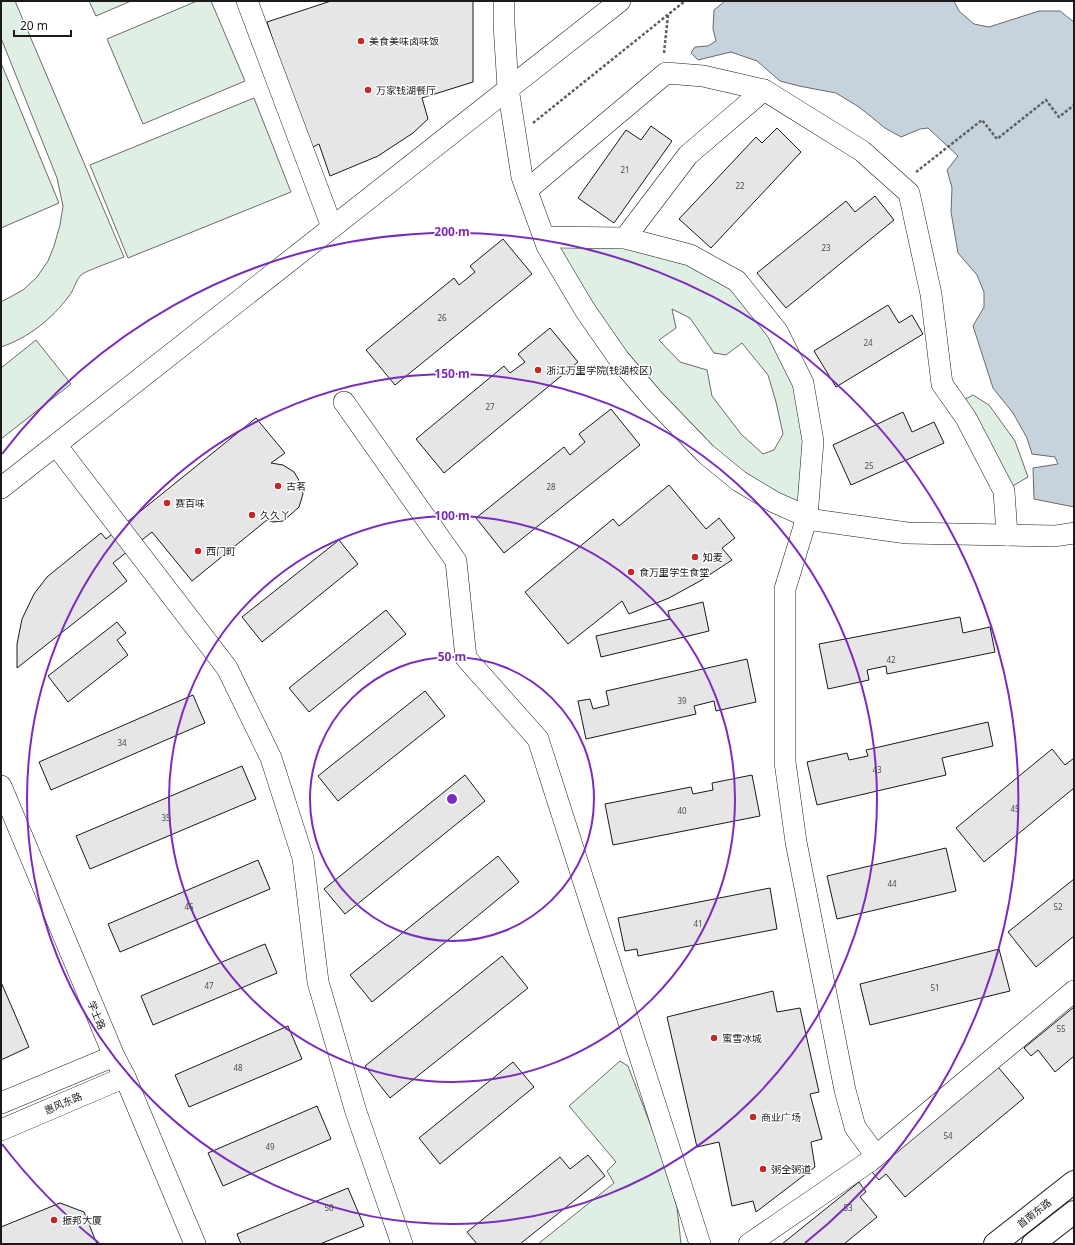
<svg xmlns="http://www.w3.org/2000/svg" width="1075" height="1245" viewBox="0 0 1075 1245" font-family="'Noto Sans','Noto Sans SC',sans-serif">
<style>
.green{fill:#e0efe3;stroke:#6a6a6a;fill-rule:evenodd}
.water{fill:#c6d2dc;stroke:#6a6a6a}
.building{fill:#e6e6e6;stroke:#1a1a1a}
.lines{fill:none;stroke-linecap:round;stroke-linejoin:round}
.minor-casing{stroke:#1a1a1a;stroke-width:22}
.major-casing{stroke:#1a1a1a;stroke-width:24}
.path{stroke:#5f5f5f;stroke-width:2.5;stroke-dasharray:3 2;stroke-linecap:butt}
.minor{stroke:#fff;stroke-width:21}
.major{stroke:#fff;stroke-width:22}
.ring{fill:none;stroke:#7b2cbf;stroke-width:2}
.poi-dot{fill:#c62828;stroke:#fff;stroke-width:1.5}
.labels{text-anchor:middle;dominant-baseline:central;stroke-width:3;stroke-linejoin:round;paint-order:stroke}
.number-label{font-size:8px;fill:#4d4d4d}
.poi-label{font-size:10px;fill:#1a1a1a;stroke:#fff;text-anchor:start}
.street-label{font-size:10px;fill:#1a1a1a;stroke:#fff}
.centre{fill:#7b2cbf;stroke:#fff;stroke-width:2}
.ring-label{font-size:12px;text-anchor:middle;font-weight:bold;fill:#7b2cbf;stroke:#fff;stroke-width:3;stroke-linejoin:round;paint-order:stroke}
</style>
<rect width="100%" height="100%" fill="#fff"/>
<g class="green">
<path d="M1 1H15L124 257C117 260 85 271 81 275 76 280 74 290 69 296 52 319 28 338 1 347V302L23 290 37 277 48 261 54 246 60 225 63 206 57 178 1 38Z"/>
<polygon points="89,1 131,1 96,16"/>
<polygon points="197,1 211,1 245,81 143,124 107,39"/>
<polygon points="1,63 59,203 1,228"/>
<polygon points="254,98 291,192 128,258 90,165"/>
<path d="M551 241 632 243 737 283 799 381 809 440 801 511 740 478 643 382ZM672 309 690 318 714 353 726 355 742 343 768 375 776 402 783 434 774 450 763 454 741 434 712 396 707 370 680 362 659 340 676 328Z"/>
<polygon points="36,340 71,384 1,439 1,368"/>
<polygon points="973,395 989,405 1015,441 1028,477 1004,491 956,404"/>
<polygon points="620,1061 628,1066 659,1147 677,1207 681,1244 538,1244 614,1183 607,1171 616,1162 569,1106"/>
</g>
<polygon class="water" points="725,1 954,1 959,11 974,24 989,27 1039,11 1060,11 1074,22 1074,507 1034,499 1033,468 1058,464 1055,457 1032,454 1027,438 1013,413 993,388 973,326 984,307 984,292 977,275 958,253 951,212 952,188 947,170 958,156 928,128 920,129 901,137 885,128 859,107 836,93 799,86 780,81 757,61 731,52 698,60 691,53 695,47 708,46 716,41 713,29 714,10"/>
<g class="building">
<polygon points="331,1 473,1 473,82 422,98 428,119 413,133 378,156 330,176 319,144 309,149 267,22"/>
<polygon points="651,126 672,141 614,223 578,198 626,130 641,140"/>
<polygon points="777,128 801,152 711,248 679,219 756,137 762,143"/>
<polygon points="875,196 894,220 786,308 757,273 846,201 855,212"/>
<polygon points="503,239 532,274 395,385 366,350 454,278 459,285 475,272 470,266"/>
<polygon points="888,305 899,323 912,315 923,334 836,387 814,351"/>
<polygon points="550,328 578,362 444,473 416,439 504,366 510,373 525,362 518,354"/>
<polygon points="611,409 640,445 504,553 476,518 564,447 570,455 585,442 579,434"/>
<polygon points="903,412 912,432 934,422 944,443 851,485 833,445"/>
<polygon points="256,418 285,453 271,463 283,465 294,472 300,482 303,494 299,507 289,516 283,521 273,522 267,520 192,581 152,532 113,563 127,581 17,668 17,644 22,619 34,594 47,577 101,533 106,539"/>
<polygon points="669,485 706,529 719,518 735,538 722,548 732,560 700,581 669,598 629,614 622,601 568,644 525,592 613,519 619,526"/>
<polygon points="339,540 358,564 262,642 242,617"/>
<polygon points="703,602 709,631 601,657 596,636 670,619 668,611"/>
<polygon points="386,610 406,634 309,712 289,688"/>
<polygon points="960,617 963,633 990,627 995,652 887,674 886,666 867,670 869,680 828,689 819,644"/>
<polygon points="117,622 126,633 117,640 128,655 68,702 48,676"/>
<polygon points="747,659 756,702 716,711 714,701 694,706 696,714 586,739 578,701 590,699 593,709 609,705 606,691"/>
<polygon points="425,691 445,716 338,801 318,776"/>
<polygon points="193,695 205,723 51,790 39,762"/>
<polygon points="988,722 993,746 942,758 946,775 817,805 807,762 847,753 849,760 868,756 866,750"/>
<polygon points="1052,749 1065,765 1074,758 1074,788 984,862 956,828"/>
<polygon points="242,766 256,799 90,869 76,836"/>
<polygon points="465,775 485,801 345,914 324,889"/>
<polygon points="752,775 760,816 613,845 605,804 691,787 693,794 713,790 712,783"/>
<polygon points="946,848 956,891 837,919 827,876"/>
<polygon points="498,856 519,882 372,1002 350,975"/>
<polygon points="258,860 270,889 120,952 108,924"/>
<polygon points="1074,879 1074,936 1036,967 1008,932"/>
<polygon points="770,888 777,929 638,956 637,949 625,951 618,918"/>
<polygon points="265,944 277,973 153,1025 141,996"/>
<polygon points="999,949 1010,991 870,1025 860,984"/>
<polygon points="502,956 528,988 390,1098 365,1066"/>
<polygon points="1,982 29,1047 1,1060"/>
<polygon points="773,991 777,1012 800,1008 819,1092 810,1094 822,1139 811,1142 815,1167 756,1212 753,1201 732,1206 719,1142 697,1147 667,1017"/>
<polygon points="1074,1007 1074,1056 1055,1072 1038,1050 1031,1056 1024,1048"/>
<polygon points="288,1026 302,1059 189,1107 175,1075"/>
<polygon points="513,1062 534,1087 440,1164 419,1138"/>
<polygon points="998,1067 1024,1098 905,1197 886,1174 879,1180 872,1172"/>
<polygon points="317,1106 331,1139 223,1186 208,1153"/>
<polygon points="588,1155 605,1176 520,1244 477,1244 467,1232 560,1157 570,1169"/>
<polygon points="859,1182 866,1192 860,1197 877,1217 844,1244 782,1244"/>
<polygon points="348,1188 364,1226 320,1244 241,1244 237,1234"/>
<polygon points="60,1203 84,1212 97,1244 1,1244 1,1227"/>
</g>
<g class="lines">
<g class="minor-casing">
<g id="minor">
<polyline points="247,1 332,227"/>
<polyline points="504,1 504,24 508,88 522,177 547,246 585,310 619,359 654,400 706,454 739,481 774,502 814,520 907,533 1055,536 1074,533"/>
<polyline points="764,90 862,151 909,193 931,294 942,384 966,418 1004,491 1007,535"/>
<polyline points="527,190 666,73 703,76 764,90 688,155 625,238"/>
<polyline points="544,237 625,238 690,255 737,281 777,331 803,383 813,441 807,517 785,589 785,762 796,842 845,1090 855,1127 876,1156"/>
<polyline points="344,402 456,561 466,658 538,739 700,1244"/>
<polyline points="56,445 227,668 271,758 303,858 318,982 356,1112 402,1244"/>
<polyline points="1,488 620,1"/>
<polyline points="1,786 114,1056 125,1077 195,1244"/>
<polyline points="1,1103 114,1056"/>
<polyline points="1,1130 125,1077"/>
<polyline points="749,1244 870,1161 1074,991"/>
</g>
</g>
<g class="major-casing">
<g id="major">
<polyline points="995,1244 1074,1182"/>
<polyline points="1033,1244 1074,1212"/>
</g>
</g>
<g class="path">
<polyline points="664,53 668,15"/>
<polyline points="533,123 685,1"/>
<polyline points="916,172 982,120 997,139 1046,100 1059,117 1074,105"/>
</g>
<use href="#minor" class="minor"/>
<use href="#major" class="major"/>
</g>
<g class="ring">
<circle cx="452" cy="799" r="142"/>
<circle cx="452" cy="799" r="283"/>
<circle cx="452" cy="799" r="425"/>
<path d="M99 1243A567 567 0 0 1 2 1144M2 454A567 567 0 1 1 805 1243"/>
</g>
<g class="poi-dot">
<circle cx="361" cy="41" r="4"/>
<circle cx="368" cy="90" r="4"/>
<circle cx="538" cy="370" r="4"/>
<circle cx="278" cy="486" r="4"/>
<circle cx="167" cy="503" r="4"/>
<circle cx="252" cy="515" r="4"/>
<circle cx="198" cy="551" r="4"/>
<circle cx="695" cy="557" r="4"/>
<circle cx="631" cy="572" r="4"/>
<circle cx="714" cy="1038" r="4"/>
<circle cx="753" cy="1117" r="4"/>
<circle cx="763" cy="1169" r="4"/>
<circle cx="54" cy="1220" r="4"/>
</g>
<g class="labels">
<g class="number-label">
<text x="625" y="169">21</text>
<text x="740" y="185">22</text>
<text x="826" y="247">23</text>
<text x="442" y="317">26</text>
<text x="868" y="342">24</text>
<text x="490" y="406">27</text>
<text x="869" y="465">25</text>
<text x="551" y="486">28</text>
<text x="891" y="659">42</text>
<text x="682" y="700">39</text>
<text x="122" y="742">34</text>
<text x="877" y="769">43</text>
<text x="1015" y="808">45</text>
<text x="682" y="810">40</text>
<text x="166" y="817">35</text>
<text x="892" y="883">44</text>
<text x="189" y="906">46</text>
<text x="1058" y="906">52</text>
<text x="698" y="923">41</text>
<text x="209" y="985">47</text>
<text x="935" y="987">51</text>
<text x="1061" y="1028">55</text>
<text x="238" y="1067">48</text>
<text x="948" y="1135">54</text>
<text x="270" y="1146">49</text>
<text x="329" y="1207">50</text>
<text x="848" y="1207">53</text>
</g>
<g class="poi-label">
<text x="369" y="41">美食美味卤味饭</text>
<text x="376" y="90">万家钱湖餐厅</text>
<text x="546" y="370">浙江万里学院(钱湖校区)</text>
<text x="286" y="486">古茗</text>
<text x="175" y="503">赛百味</text>
<text x="260" y="515">久久丫</text>
<text x="206" y="551">西门町</text>
<text x="703" y="557">知麦</text>
<text x="639" y="572">食万里学生食堂</text>
<text x="722" y="1038">蜜雪冰城</text>
<text x="761" y="1117">商业广场</text>
<text x="771" y="1169">粥全粥道</text>
<text x="62" y="1220">振邦大厦</text>
</g>
<g class="street-label">
<text transform="translate(97 1015) rotate(67)">学士路</text>
<text transform="translate(63 1103) rotate(-23)">惠风东路</text>
<text transform="translate(1034 1213) rotate(-38)">首南东路</text>
</g>
</g>
<circle cx="452" cy="799" r="6" class="centre"/>
<g class="ring-label">
<text x="452" y="236">200 m</text>
<text x="452" y="378">150 m</text>
<text x="452" y="520">100 m</text>
<text x="452" y="661">50 m</text>
</g>
<rect width="1075" height="1245" fill="none" stroke="#1a1a1a" stroke-width="4"/>
<path d="M14 30v6h57v-6" fill="none" stroke="#1a1a1a" stroke-width="2"/>
<text x="20" y="30" font-size="12" fill="#1a1a1a" stroke="#ffffff" stroke-width="3" paint-order="stroke">20 m</text>
</svg>
